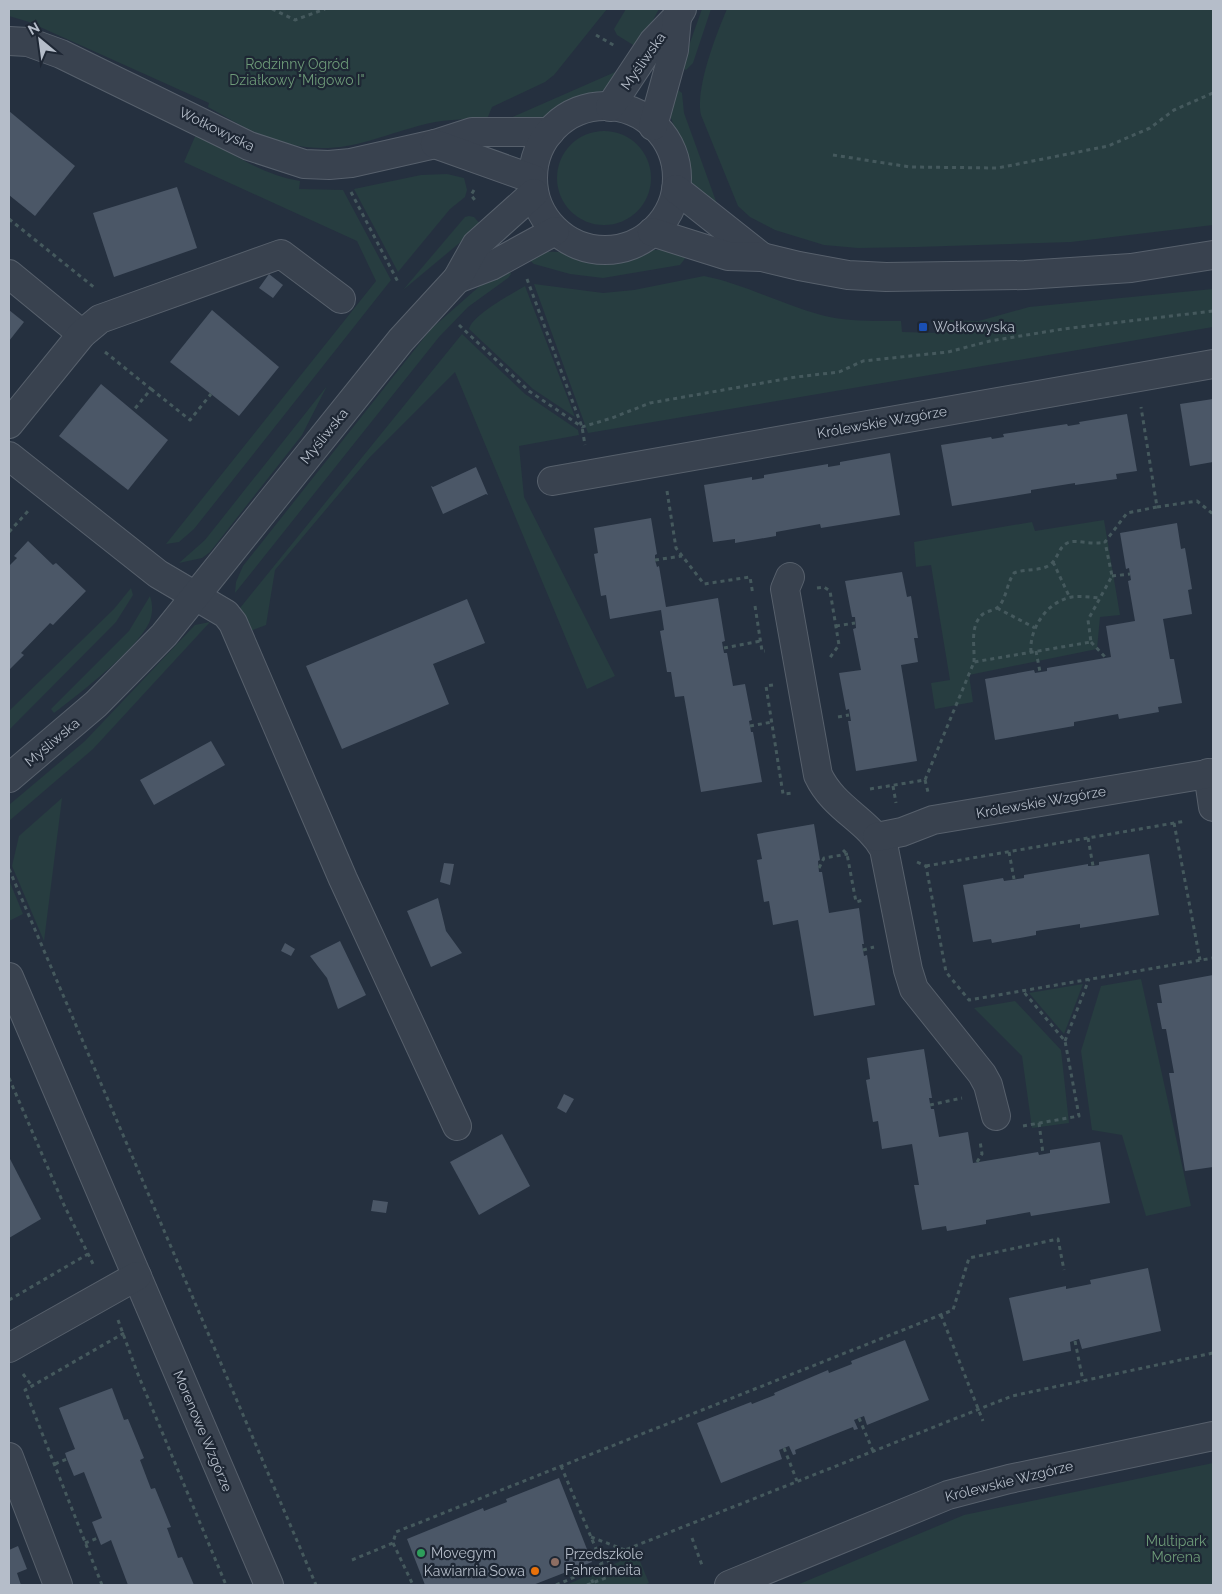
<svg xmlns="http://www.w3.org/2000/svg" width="1222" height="1594" viewBox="0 0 1222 1594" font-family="Raleway,sans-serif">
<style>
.green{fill:#273d40}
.building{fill:#4b5767}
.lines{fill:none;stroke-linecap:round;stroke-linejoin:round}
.minor-casing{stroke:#57606c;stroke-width:30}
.path{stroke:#45595d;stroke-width:3;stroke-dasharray:4 4;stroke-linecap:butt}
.minor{stroke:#39424f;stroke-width:28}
.transit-dot{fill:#1a4fb4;stroke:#1e2734;stroke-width:2}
.leisure-dot{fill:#2e9e5b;stroke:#1e2734;stroke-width:2}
.education-dot{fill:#8d6e63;stroke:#1e2734;stroke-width:2}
.food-dot{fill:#e8710a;stroke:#1e2734;stroke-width:2}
.labels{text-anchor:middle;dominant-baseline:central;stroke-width:4.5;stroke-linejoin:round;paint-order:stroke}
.street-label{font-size:14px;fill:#b5bdc9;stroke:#1e2734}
.park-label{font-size:14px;fill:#6d9a78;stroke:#1e2734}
.poi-label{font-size:14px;fill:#b5bdc9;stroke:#1e2734;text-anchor:start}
</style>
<rect width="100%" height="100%" fill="#25303f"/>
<g class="green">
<path d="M9 9H607L554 75 545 82 492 107 487 119C464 119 441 119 418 126 371 139 340 156 288 144 259 137 233 121 208 107L209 103 29 22 9 16Z"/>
<polygon points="626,9 659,9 638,48 617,35 614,29"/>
<polygon points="702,9 711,9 693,63 686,70 681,68"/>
<path d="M727 9H1213V225L1071 242 916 247 858 248 824 245 775 230 750 217 738 206 701 115C695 88 716 35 727 9Z"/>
<polygon points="622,69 607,89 574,100 543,118 508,119"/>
<polygon points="674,87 682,93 684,113 717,204 692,184 684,151 671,118 670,110"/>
<circle cx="604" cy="178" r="47"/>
<path d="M197 132C231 153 260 174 300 181L299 189 343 190 391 280 194 529 179 542 166 544 376 281 357 241 184 162Z"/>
<polygon points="447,174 464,178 467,190 465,197 450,209 398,272 354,189 421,175"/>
<polygon points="469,216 474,217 481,225 403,290 465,217"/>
<path d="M651 250H665L687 256 680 265 603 278 570 274 534 264 528 259C557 241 577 262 607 261 624 261 636 253 651 250Z"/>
<polygon points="509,268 511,274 508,278 468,307 439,337 235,593 236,582 243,566 431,329 482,284"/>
<path d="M704 276C744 284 781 304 821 315 847 322 874 321 901 321L902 332 940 333 941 320 979 321 1029 307 1213 289V327L588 433 534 284 603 293 634 290Z"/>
<path d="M525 286 575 417 533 389 469 329C473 314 512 294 525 286Z"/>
<polygon points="462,334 525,394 578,430 579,435 519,446 524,497 615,676 587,689 455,372 370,457 275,570 266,625 250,631 240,608"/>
<polygon points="327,386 302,435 210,552 202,558 179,563 205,540"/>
<polygon points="1104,520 1120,615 1100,617 1097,649 969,675 973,702 935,709 931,683 950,680 931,565 916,567 914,542 1032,522 1035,531"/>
<polygon points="131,588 133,595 116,622 9,730 9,711 114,609"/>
<path d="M150 596C153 605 153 614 149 623 136 650 79 694 54 713L51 709 129 631Z"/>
<polygon points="210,622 93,749 9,821 9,805 85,741 195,625"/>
<polygon points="62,798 44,941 12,866 19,836"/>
<polygon points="9,880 23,914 9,921"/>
<polygon points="1141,979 1191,1206 1146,1216 1122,1135 1092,1130 1081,1051 1101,986"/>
<polygon points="1083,984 1064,1034 1029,993"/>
<polygon points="1015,1001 1061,1050 1069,1123 1032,1128 1022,1056 974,1008"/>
<polygon points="1213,1463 1213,1585 797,1585 964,1515"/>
<polygon points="637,1554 649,1583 644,1585 566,1585"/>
</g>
<g class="building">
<polygon points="9,111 75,166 35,216 9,195"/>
<polygon points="177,187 197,248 114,277 93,213"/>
<polygon points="269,274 283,285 273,298 259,288"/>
<polygon points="9,310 24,322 9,341"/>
<polygon points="212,310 279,367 239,416 170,362"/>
<polygon points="101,384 168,440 128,490 59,436"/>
<polygon points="1213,399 1213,462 1190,466 1180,404"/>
<polygon points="1127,414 1137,471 1116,474 1117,479 1075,485 1075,483 1031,490 1031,493 952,506 941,445 991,437 992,439 1004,437 1003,434 1067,424 1068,426 1080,424 1079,422"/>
<polygon points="890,453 900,515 821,528 820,524 776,532 776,536 735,543 735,539 713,542 704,485 752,477 752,480 764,478 764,475 828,464 828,467 840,465 840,462"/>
<polygon points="476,467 488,495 486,494 443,514 431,486 433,487"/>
<polygon points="651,518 657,554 655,555 655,560 657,567 659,566 666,607 718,598 725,641 722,642 724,653 727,653 733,686 745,684 752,720 749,721 750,726 751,732 753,732 762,782 701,792 684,696 675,697 671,672 667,672 660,631 664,630 661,610 610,619 606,595 601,596 594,554 598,553 594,528"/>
<polygon points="1177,523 1181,549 1185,548 1192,589 1188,590 1192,614 1163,619 1170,659 1174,659 1182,703 1158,707 1159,712 1119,719 1118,714 1074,722 1074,726 995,740 985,679 1034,670 1035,673 1047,671 1047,668 1111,657 1106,626 1135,621 1128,581 1131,580 1129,568 1126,569 1120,533"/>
<polygon points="28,541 53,565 56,563 86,591 53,625 50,623 21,653 24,655 9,670 9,566 17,558 14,556"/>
<polygon points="902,572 907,597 911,596 918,638 914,638 918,662 901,665 917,761 856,771 848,721 851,721 849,709 846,710 839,673 861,670 853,629 856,628 855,617 852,617 845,581"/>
<polygon points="467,599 485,643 433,664 449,704 342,749 306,666"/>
<polygon points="211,741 225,765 154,805 140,780"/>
<polygon points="814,824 820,860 818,861 819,872 822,872 829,913 859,908 864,944 862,944 864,956 867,955 875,1005 814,1016 798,920 773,925 769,901 764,902 757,860 762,859 757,834"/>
<polygon points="1149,854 1159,915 1080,928 1080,924 1036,931 1036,935 992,943 991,939 973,942 963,885 1003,878 1004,881 1024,878 1024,875 1088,864 1088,866 1093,866 1099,865 1099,862"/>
<polygon points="444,863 454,864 450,885 440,882"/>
<polygon points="438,898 446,931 462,953 431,967 407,911"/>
<polygon points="340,941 366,995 338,1009 327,978 310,956"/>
<polygon points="285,943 295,949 291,956 281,951"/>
<polygon points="1213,975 1213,1167 1185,1171 1169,1073 1174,1073 1166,1029 1162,1029 1157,1003 1162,1003 1159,985"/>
<polygon points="924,1049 932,1098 929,1098 931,1109 934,1109 939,1137 968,1132 973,1163 1038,1152 1039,1155 1050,1153 1050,1150 1100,1142 1110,1203 1031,1216 1030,1212 986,1220 986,1224 947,1231 946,1226 922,1230 914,1185 919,1185 912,1144 882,1149 878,1121 873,1122 866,1080 870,1079 867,1058"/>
<polygon points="564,1094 574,1099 566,1113 557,1108"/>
<polygon points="502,1134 530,1186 479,1215 450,1162"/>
<polygon points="9,1157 41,1219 9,1238"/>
<polygon points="373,1200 388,1202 386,1213 371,1211"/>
<polygon points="1148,1268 1161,1331 1082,1349 1079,1339 1070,1342 1071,1351 1023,1361 1009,1298 1066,1286 1066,1289 1091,1284 1090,1280"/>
<polygon points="905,1340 929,1400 867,1425 864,1416 854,1420 858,1429 854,1430 853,1427 795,1450 796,1454 793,1455 789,1446 779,1450 782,1459 721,1483 697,1423 751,1402 752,1404 775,1395 774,1393 828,1370 829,1373 852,1364 851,1361"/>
<polygon points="112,1388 124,1420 128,1419 144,1458 140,1460 151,1489 155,1488 171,1527 167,1528 178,1558 182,1557 194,1585 128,1585 111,1540 101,1545 92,1522 102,1518 84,1472 74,1476 67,1459 65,1453 75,1449 59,1408"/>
<polygon points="559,1478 592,1562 533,1585 425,1585 407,1539 483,1508 484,1511 507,1502 506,1499"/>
<polygon points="18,1546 27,1569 17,1573 21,1585 9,1585 9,1550"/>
</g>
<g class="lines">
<g class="minor-casing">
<g id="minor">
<polyline points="9,41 28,42 61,54 249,146 304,164 329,165 351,163 435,144 472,132 550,132"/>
<circle cx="605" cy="178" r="72"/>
<polyline points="610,107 653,42 677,17 682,9"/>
<polyline points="653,126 674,50 677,17"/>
<polyline points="435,144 533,179"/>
<polyline points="676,189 762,257"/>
<polyline points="652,232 728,256 762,257 799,266 848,275 886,277 1025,275 1131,268 1213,255"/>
<polyline points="9,274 82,334"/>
<polyline points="457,279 491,266 555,231"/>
<polyline points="9,424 82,334 100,319 281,254 341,299"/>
<polyline points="9,456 158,574 226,614 233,623 343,879 457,1126"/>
<polyline points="552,481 1213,364"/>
<path d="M790 577 785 589 818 775C834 809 867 819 884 849L908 970 914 989 982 1074 988 1085 996 1116"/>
<polyline points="1208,773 1213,807"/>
<polyline points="9,778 96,704 164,635 401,340 457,279 476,245 534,193"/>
<polyline points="877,837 902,832 933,820 1213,773"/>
<polyline points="9,977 269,1585"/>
<polyline points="9,1348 137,1276"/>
<polyline points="9,1457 58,1585"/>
<polyline points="729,1585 948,1495 1009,1479 1213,1436"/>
</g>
</g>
<g class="path">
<polyline points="272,9 295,20 325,9"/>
<polyline points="596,35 615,46"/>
<polyline points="833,155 910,167 998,168 1108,146 1150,128 1174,110 1213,93"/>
<polyline points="474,190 471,195 477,203"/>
<polyline points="351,192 398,282"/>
<polyline points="9,219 95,288"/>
<polyline points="527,279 582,427 585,445"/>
<polyline points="459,325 529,391 582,427 612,418 650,403 796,377 839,372 863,361 948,352 990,341 1063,329 1213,311"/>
<polyline points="105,352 151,389 133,411"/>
<polyline points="151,389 190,420 211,394"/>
<polyline points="667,491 676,548 704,584 750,577 753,595"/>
<polyline points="1157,507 1197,501 1213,514"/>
<polyline points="9,532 29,510"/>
<polyline points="655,560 682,556"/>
<polyline points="1053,562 1070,598"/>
<polyline points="1112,576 1130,574"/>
<polyline points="817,588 824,587 830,591 839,645 829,659"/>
<polyline points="755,606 762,651 765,651"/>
<polyline points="997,608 1035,628"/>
<polyline points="836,626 855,623"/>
<polyline points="1091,642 1106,658"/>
<polyline points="724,648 761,641"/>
<polyline points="1036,651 1040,672"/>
<path d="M1031 652C1029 629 1047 601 1072 597 1081 596 1090 597 1099 598"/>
<path d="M974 662C975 646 969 626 983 614 988 610 996 611 1000 605 1007 595 1007 583 1014 573 1026 568 1043 572 1052 563 1059 556 1059 545 1070 542 1078 540 1091 545 1105 542"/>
<polyline points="773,685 766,686 783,794 793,793"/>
<polyline points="838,717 849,715"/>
<polyline points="750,726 772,722"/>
<polyline points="925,780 928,792"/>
<polyline points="893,786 896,803"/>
<polyline points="870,789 925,780 974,662 1091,642 1088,620 1112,576 1105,542 1127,513 1157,507 1141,407"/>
<polyline points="1174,823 1200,960"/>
<polyline points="1088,838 1093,866"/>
<polyline points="843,850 847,854 856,902 863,900"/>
<polyline points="1009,852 1014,879"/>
<polyline points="917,862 926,866 946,972 969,1000 1213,958"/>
<polyline points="926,866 1186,821"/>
<polyline points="819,868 824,858 848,854"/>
<polyline points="9,869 316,1585"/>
<polyline points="863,950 874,947"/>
<polyline points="1065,1041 1089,979"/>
<polyline points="9,1078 64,1205 94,1266"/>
<polyline points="930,1105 962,1098"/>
<polyline points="1039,1123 1043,1154"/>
<polyline points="1023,1126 1079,1116 1065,1041 1023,991"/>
<polyline points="977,1162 982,1154 980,1141"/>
<polyline points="9,1300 88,1254"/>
<polyline points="941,1315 983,1421"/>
<polyline points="118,1320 137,1372 226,1585"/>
<polyline points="1075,1341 1083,1381"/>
<polyline points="23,1374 32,1386"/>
<polyline points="859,1418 873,1451"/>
<polyline points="784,1448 797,1481"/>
<polyline points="55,1464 67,1459"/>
<polyline points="561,1466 602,1563"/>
<polyline points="591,1537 625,1550"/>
<polyline points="692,1538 703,1568"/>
<polyline points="85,1543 98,1538"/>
<polyline points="393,1543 413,1585"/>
<polyline points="352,1560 393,1543 396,1532 953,1310 969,1258 1058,1239 1064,1270"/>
<polyline points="589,1572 593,1583"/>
<polyline points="102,1585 25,1390 124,1333"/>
<path d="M556 1585C579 1576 599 1564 623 1554L625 1550 1012 1396 1213 1353"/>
<polyline points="587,1585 608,1577"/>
</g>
<use href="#minor" class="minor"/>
</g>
<rect class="transit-dot" x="918" y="322" width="10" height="10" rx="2.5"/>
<circle class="leisure-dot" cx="421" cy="1553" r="5"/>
<circle class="education-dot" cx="555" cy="1562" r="5"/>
<circle class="food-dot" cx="535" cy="1571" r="5"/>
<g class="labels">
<g class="street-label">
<text transform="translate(643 61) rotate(-55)">Myśliwska</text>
<text transform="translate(217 129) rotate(26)">Wołkowyska</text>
<text transform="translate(882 422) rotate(-10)">Królewskie Wzgórze</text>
<text transform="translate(324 436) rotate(-51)">Myśliwska</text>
<text transform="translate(52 742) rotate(-40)">Myśliwska</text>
<text transform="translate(1041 802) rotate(-10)">Królewskie Wzgórze</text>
<text transform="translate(203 1431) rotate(67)">Morenowe Wzgórze</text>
<text transform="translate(1009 1481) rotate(-14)">Królewskie Wzgórze</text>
</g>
<g class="park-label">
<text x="297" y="64">Rodzinny Ogród<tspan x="297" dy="16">Działkowy "Migowo I"</tspan></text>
<text x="1176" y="1541">Multipark<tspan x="1176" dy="16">Morena</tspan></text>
</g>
<g class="poi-label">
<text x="933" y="327">Wołkowyska</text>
<text x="431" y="1553">Movegym</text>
<text x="565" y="1554">Przedszkole<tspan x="565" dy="16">Fahrenheita</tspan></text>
<text x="525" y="1571" text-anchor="end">Kawiarnia Sowa</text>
</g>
</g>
<rect width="1222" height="1594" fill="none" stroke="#b5bdc9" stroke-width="20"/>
<g transform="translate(40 40) rotate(331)" stroke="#1e2734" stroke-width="4" paint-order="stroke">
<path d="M0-4L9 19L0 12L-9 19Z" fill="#b5bdc9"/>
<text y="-8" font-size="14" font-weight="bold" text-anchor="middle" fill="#b5bdc9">N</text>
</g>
</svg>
